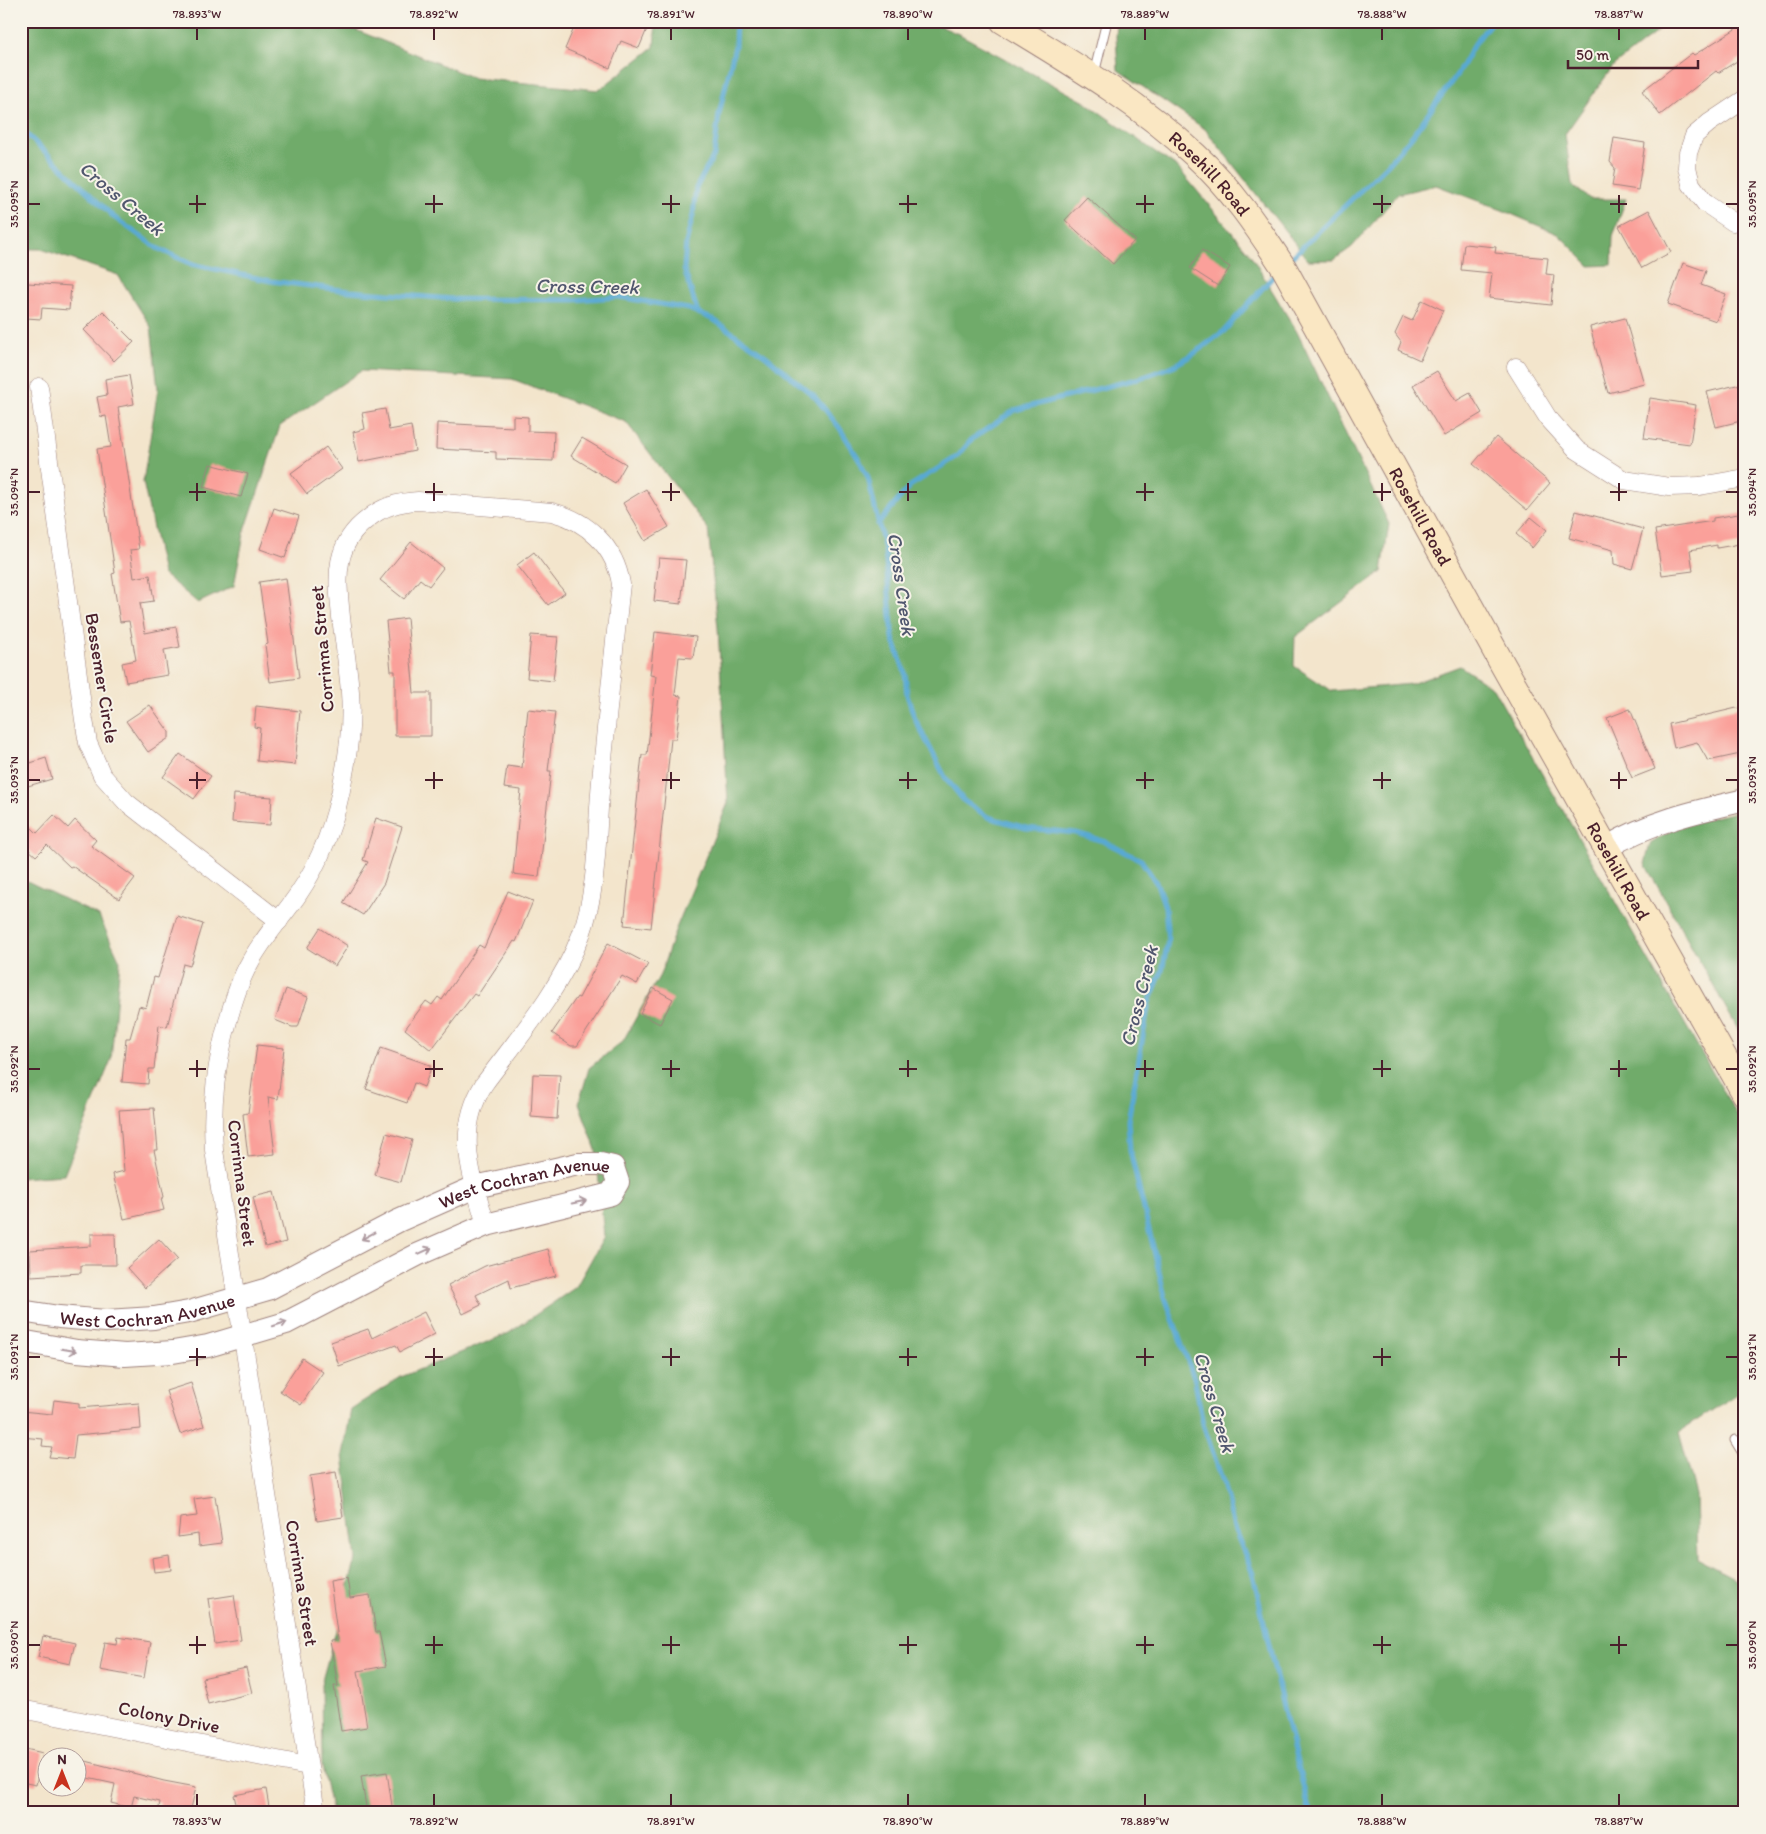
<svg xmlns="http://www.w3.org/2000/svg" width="1766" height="1834" viewBox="0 0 1766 1834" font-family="Itim,sans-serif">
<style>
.forest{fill:#6fab6b;stroke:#5c654b}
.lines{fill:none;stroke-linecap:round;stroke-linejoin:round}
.stream{stroke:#59a9d3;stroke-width:5}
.building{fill:#faa09a}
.service-casing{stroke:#9e827c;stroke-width:11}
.minor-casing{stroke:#9e827c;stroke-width:19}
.tertiary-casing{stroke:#9e827c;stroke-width:24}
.secondary-casing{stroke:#9e827c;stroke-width:27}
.service{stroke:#fff;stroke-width:9}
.minor{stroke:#fff;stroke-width:18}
.tertiary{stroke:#fff;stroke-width:22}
.secondary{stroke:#fae7c3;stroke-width:25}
.oneway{stroke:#ae9aa0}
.ticks{fill:none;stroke:#4a1f2b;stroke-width:2}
.labels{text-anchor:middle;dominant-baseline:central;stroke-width:4;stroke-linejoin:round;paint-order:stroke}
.street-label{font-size:19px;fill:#4a1f2b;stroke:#f7f3e8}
.water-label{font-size:20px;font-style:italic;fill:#50566e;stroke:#f7f3e8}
.neatline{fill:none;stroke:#4a1f2b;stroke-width:2}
.ticks-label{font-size:12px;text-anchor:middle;fill:#4a1f2b}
</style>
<rect width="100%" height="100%" fill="#f7f3e8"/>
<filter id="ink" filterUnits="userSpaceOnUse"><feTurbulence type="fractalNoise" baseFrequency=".02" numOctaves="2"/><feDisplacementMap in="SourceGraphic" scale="10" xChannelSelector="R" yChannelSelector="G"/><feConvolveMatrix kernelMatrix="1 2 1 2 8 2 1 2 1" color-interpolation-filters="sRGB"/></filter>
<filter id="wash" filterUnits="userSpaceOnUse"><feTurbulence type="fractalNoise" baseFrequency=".0096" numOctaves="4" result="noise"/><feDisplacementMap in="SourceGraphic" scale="20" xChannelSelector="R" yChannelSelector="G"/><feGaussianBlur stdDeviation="1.12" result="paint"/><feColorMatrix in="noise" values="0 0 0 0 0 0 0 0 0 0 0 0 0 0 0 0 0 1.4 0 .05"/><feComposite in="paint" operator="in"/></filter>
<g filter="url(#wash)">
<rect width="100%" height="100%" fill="#f3e5cc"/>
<g class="forest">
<polygon points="21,21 343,21 351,28 474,78 599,90 654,47 656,21 928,21 961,35 1085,102 1178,168 1250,254 1297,332 1389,524 1382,572 1295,637 1294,666 1332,691 1411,684 1460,666 1493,688 1745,1129 1745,1389 1679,1432 1696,1495 1698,1559 1745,1584 1745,1813 332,1813 322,1766 321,1684 356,1559 343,1455 351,1409 401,1377 509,1333 576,1287 604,1237 596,1150 579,1103 589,1068 623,1041 660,975 675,931 728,803 718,628 708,529 626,422 512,379 361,371 280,426 244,534 234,586 198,603 163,574 143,482 158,389 151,327 118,275 41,249 21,249"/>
<polygon points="1117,21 1671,21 1614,65 1565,134 1572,185 1590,199 1626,199 1613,236 1612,265 1590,266 1558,234 1502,210 1436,185 1398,194 1352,247 1334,260 1308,260 1205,129 1118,70 1116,37"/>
<polygon points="1745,810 1745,1042 1645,864 1650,844 1681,825"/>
<polygon points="21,878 99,916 120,961 111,1060 64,1175 21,1178"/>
</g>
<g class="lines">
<g class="stream">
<polyline points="21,129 115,218 157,248 191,264 271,281 350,291 453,299 573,300 619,297 689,309 714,320 766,356 815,397 839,427 859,459 868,478 885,551 893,638 905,673 907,695 915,719 945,777 964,801 988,817 1026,828 1076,833 1103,841 1141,860 1157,884 1165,907 1168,941 1162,971 1149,1002 1128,1121 1130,1150 1165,1297 1195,1381 1203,1424 1223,1482 1234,1528 1253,1574 1283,1707 1310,1813"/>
<polyline points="1287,262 1387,165 1412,136 1458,73 1473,46 1492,21"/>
<polyline points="698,313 684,269 686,243 693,215 696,188 714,155 719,114 735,46 736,21"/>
<polyline points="878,524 910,486 958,456 972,439 1015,410 1140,378 1173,366 1192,355 1224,331 1278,271"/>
</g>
</g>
<g id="blocks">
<g class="building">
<polygon points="577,21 629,21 647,29 639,48 621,41 610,68 565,49"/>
<polygon points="1745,23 1745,56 1718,73 1716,71 1660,115 1642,91 1692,53 1694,55"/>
<polygon points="1614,138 1645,143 1638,190 1612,186 1615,168 1610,162"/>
<polygon points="1087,197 1135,240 1113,264 1065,220"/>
<polygon points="1649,210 1671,252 1642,268 1619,226"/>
<polygon points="1464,244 1496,247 1495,253 1548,258 1546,274 1554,275 1551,305 1489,298 1492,273 1461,270"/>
<polygon points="1202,250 1230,267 1218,286 1190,268"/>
<polygon points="1683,263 1706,271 1701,285 1726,294 1716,321 1668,304"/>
<polygon points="28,283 71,286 69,310 42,308 41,319 26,318"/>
<polygon points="1422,300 1443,310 1420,360 1398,350 1401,342 1395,334 1403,317 1412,321"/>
<polygon points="103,311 134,342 114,361 84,330"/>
<polygon points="1625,318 1644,384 1608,393 1590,327"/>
<polygon points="1437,371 1456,401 1470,393 1482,413 1444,436 1413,385"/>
<polygon points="129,375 134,404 118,407 139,549 130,550 134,578 150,575 154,601 140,603 145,633 176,627 180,647 164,650 168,675 126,682 122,663 136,660 129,621 120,622 112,574 115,573 97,449 111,447 106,416 101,417 97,397 107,395 105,379"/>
<polygon points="1745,383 1745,420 1716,427 1707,392"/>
<polygon points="1650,398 1696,405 1690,444 1644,438"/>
<polygon points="385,409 389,430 411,426 415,451 359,462 353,432 365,429 362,413"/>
<polygon points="513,416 528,417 528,431 554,432 553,461 496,459 496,452 436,449 437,423 513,427"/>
<polygon points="1496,437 1550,483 1527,510 1473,464"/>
<polygon points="582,438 626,464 615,483 571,456"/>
<polygon points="326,447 342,469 307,494 291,473"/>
<polygon points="210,464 248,474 241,497 203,487"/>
<polygon points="646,489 669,527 645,541 623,503"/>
<polygon points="274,508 299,516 285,558 260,549"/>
<polygon points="1576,511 1643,529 1632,569 1614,564 1613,550 1569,538"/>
<polygon points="1745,513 1745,543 1717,548 1717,545 1690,550 1693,571 1662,575 1655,530 1713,521 1713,518"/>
<polygon points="1531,517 1547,530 1532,548 1516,534"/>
<polygon points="411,542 443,568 429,586 420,579 404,599 380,580"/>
<polygon points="534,552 565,593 548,605 517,565"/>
<polygon points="659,558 686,560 681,604 654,601"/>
<polygon points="286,578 299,678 270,682 265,645 268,644 259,582"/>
<polygon points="407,618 414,693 431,693 431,736 395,736 395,671 391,671 386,621"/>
<polygon points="655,632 696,637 693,658 679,657 675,695 681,696 676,739 671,739 651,928 624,925 642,755 647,755 656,676 650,675"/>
<polygon points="531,635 558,637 553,681 527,678"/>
<polygon points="150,705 169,732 169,738 148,752 126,721"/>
<polygon points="256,706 300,711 295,765 257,761 260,728 254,727"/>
<polygon points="1745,706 1745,753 1708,761 1697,742 1674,748 1669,724"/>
<polygon points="528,709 555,712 548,771 551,771 539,877 513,874 521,790 504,788 507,766 522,768"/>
<polygon points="1630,709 1655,769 1632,778 1607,718"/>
<polygon points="180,754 211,776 194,799 163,777"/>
<polygon points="46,758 52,779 21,788 21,766"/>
<polygon points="234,794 272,797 270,825 232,822"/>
<polygon points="54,815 68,828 75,820 96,840 91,846 135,878 119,899 72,866 70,867 47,845 36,856 21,843 21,835 30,826 37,833"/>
<polygon points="376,818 402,827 384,883 363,915 343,903 368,862 363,860"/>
<polygon points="508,891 533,901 516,942 514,941 477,996 474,994 431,1050 405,1029 426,1001 432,1005 438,997 442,1000 479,945 484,948"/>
<polygon points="177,916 203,924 190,966 183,964 167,1027 159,1025 154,1069 149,1069 148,1084 122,1082 126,1038 130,1038 139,1006 146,1008 154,977 158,978"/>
<polygon points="320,928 348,946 335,966 307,948"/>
<polygon points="608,943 648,964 637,984 622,976 577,1046 571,1046 552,1033 577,997 579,998"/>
<polygon points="653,988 673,999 660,1024 640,1014"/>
<polygon points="286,989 308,997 298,1027 292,1027 275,1020"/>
<polygon points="257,1045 284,1048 278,1099 268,1097 275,1154 248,1157 243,1114 248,1113"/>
<polygon points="381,1048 430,1065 430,1071 424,1087 414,1083 407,1103 366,1089"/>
<polygon points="533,1074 560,1075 557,1119 531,1117"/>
<polygon points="154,1108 158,1150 154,1150 164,1197 161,1199 164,1210 124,1219 113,1174 124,1171 119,1110"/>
<polygon points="386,1133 412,1140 401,1182 375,1175"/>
<polygon points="274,1192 286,1242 265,1247 253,1197"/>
<polygon points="91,1234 115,1234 116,1265 81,1265 81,1273 31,1276 30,1250 91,1246"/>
<polygon points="159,1239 177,1259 145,1288 127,1268"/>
<polygon points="548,1249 556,1276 511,1288 509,1279 476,1295 481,1305 463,1314 448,1285 485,1266"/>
<polygon points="424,1312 435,1334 400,1352 396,1345 339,1366 331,1342 368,1329 372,1338"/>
<polygon points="302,1358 323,1372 301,1405 280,1391"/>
<polygon points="191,1383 204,1426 180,1434 166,1391"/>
<polygon points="54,1400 79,1403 79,1408 139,1403 141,1429 76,1435 73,1459 49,1457 52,1447 42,1446 43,1439 21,1437 21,1411 52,1414"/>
<polygon points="336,1472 343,1517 317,1521 310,1476"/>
<polygon points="215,1496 222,1543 199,1546 198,1534 178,1537 180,1518 197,1516 194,1499"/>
<polygon points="169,1555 171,1570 154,1572 152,1558"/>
<polygon points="347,1578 350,1598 370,1595 376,1632 379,1632 386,1666 358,1671 367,1727 341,1731 334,1686 338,1686 330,1641 338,1640 330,1581"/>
<polygon points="234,1595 241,1640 215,1644 208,1599"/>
<polygon points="43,1636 75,1643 70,1664 38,1657"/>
<polygon points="118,1637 150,1642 144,1678 100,1670 105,1642 117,1644"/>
<polygon points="246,1668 252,1693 208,1704 202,1678"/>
<polygon points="21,1748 43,1753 36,1785 21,1782"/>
<polygon points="78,1759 164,1781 196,1787 190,1813 158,1813 160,1802 134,1796 131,1808 111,1803 115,1784 78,1776"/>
<polygon points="387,1772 393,1813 367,1813 361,1776"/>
<polygon points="266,1789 270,1813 238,1813 234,1795"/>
</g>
</g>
</g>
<g filter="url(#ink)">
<use href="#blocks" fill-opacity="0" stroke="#9e827c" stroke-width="1"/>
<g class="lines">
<g class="service-casing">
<g id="service">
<polyline points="1094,74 1107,21"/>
<polyline points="1735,1440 1745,1456"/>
</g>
</g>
<g class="minor-casing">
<g id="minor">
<polyline points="1733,222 1705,203 1691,184 1687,167 1688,153 1694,136 1709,123 1745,99"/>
<polyline points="1516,367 1548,418 1577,450 1624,480 1669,487 1700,486 1745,478"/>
<polyline points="39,387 84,720 88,743 102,775 126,802 279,921"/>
<polyline points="21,1709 308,1766"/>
<path d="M316 1813 214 1150C211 1101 216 1064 229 1017 234 999 240 980 249 964 262 939 281 919 297 896 322 860 337 817 344 774 349 748 352 718 350 692 348 667 344 642 341 617 337 577 333 544 369 518 383 506 399 502 418 501L552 512C588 521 615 547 621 584 614 650 607 715 601 781 596 833 599 885 581 935 560 990 519 1037 484 1084 454 1133 472 1175 486 1225"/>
</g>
</g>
<g class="tertiary-casing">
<g id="tertiary">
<path d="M1606 848C1648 822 1697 811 1745 800"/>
<path id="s1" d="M21 1311 59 1317 106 1321 154 1318 189 1312 268 1289 398 1221 475 1187 578 1164H600L613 1167 618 1182 611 1194 486 1225 417 1255 286 1323 208 1346 173 1352 125 1355 77 1351 21 1341"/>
</g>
</g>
<g class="secondary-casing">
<g id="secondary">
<path id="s2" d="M1003 21C1070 62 1137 101 1195 155 1231 188 1258 228 1284 268L1504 667 1745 1094"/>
</g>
</g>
<use href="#service" class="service"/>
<use href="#minor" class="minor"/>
<use href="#tertiary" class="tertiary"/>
<use href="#secondary" class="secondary"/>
</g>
<defs><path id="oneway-shaft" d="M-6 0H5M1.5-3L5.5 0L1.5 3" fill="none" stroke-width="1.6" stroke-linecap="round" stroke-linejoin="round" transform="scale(1.25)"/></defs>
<g class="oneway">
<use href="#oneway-shaft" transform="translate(579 1202) rotate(-12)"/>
<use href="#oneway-shaft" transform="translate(368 1236) rotate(152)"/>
<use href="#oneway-shaft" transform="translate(425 1251) rotate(-25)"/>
<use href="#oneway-shaft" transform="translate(280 1324) rotate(-18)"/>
<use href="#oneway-shaft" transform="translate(69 1350) rotate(9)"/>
</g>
</g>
<path class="ticks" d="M197 28V40M434 28V40M671 28V40M908 28V40M1145 28V40M1382 28V40M1619 28V40M197 195V213M434 195V213M671 195V213M908 195V213M1145 195V213M1382 195V213M1619 195V213M28 204H40M189 204H206M425 204H443M662 204H680M899 204H917M1136 204H1154M1373 204H1391M1610 204H1627M1726 204H1738M197 483V501M434 483V501M671 483V501M908 483V501M1145 483V501M1382 483V501M1619 483V501M28 492H40M189 492H206M425 492H443M662 492H680M899 492H917M1136 492H1154M1373 492H1391M1610 492H1627M1726 492H1738M197 772V789M434 772V789M671 772V789M908 772V789M1145 772V789M1382 772V789M1619 772V789M28 780H40M189 780H206M425 780H443M662 780H680M899 780H917M1136 780H1154M1373 780H1391M1610 780H1627M1726 780H1738M197 1060V1077M434 1060V1077M671 1060V1077M908 1060V1077M1145 1060V1077M1382 1060V1077M1619 1060V1077M28 1069H40M189 1069H206M425 1069H443M662 1069H680M899 1069H917M1136 1069H1154M1373 1069H1391M1610 1069H1627M1726 1069H1738M197 1348V1366M434 1348V1366M671 1348V1366M908 1348V1366M1145 1348V1366M1382 1348V1366M1619 1348V1366M28 1357H40M189 1357H206M425 1357H443M662 1357H680M899 1357H917M1136 1357H1154M1373 1357H1391M1610 1357H1627M1726 1357H1738M197 1636V1654M434 1636V1654M671 1636V1654M908 1636V1654M1145 1636V1654M1382 1636V1654M1619 1636V1654M28 1645H40M189 1645H206M425 1645H443M662 1645H680M899 1645H917M1136 1645H1154M1373 1645H1391M1610 1645H1627M1726 1645H1738M197 1794V1806M434 1794V1806M671 1794V1806M908 1794V1806M1145 1794V1806M1382 1794V1806M1619 1794V1806"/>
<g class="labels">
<g class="street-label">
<text stroke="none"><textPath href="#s2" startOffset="258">Rosehill Road</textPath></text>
<text stroke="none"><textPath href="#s2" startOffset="662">Rosehill Road</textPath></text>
<text transform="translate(322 649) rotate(-95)">Corrinna Street</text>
<text transform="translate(102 678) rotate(81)">Bessemer Circle</text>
<text stroke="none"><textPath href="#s2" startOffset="1068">Rosehill Road</textPath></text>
<text transform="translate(242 1183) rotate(83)">Corrinna Street</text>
<text stroke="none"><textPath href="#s1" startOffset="532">West Cochran Avenue</textPath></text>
<text stroke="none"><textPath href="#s1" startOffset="128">West Cochran Avenue</textPath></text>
<text transform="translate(302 1583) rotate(81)">Corrinna Street</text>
<text transform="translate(169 1717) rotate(11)">Colony Drive</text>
</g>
<g class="water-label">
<text transform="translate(122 198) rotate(40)">Cross Creek</text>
<text transform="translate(587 286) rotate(1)">Cross Creek</text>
<text transform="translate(902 584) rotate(82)">Cross Creek</text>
<text transform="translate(1139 996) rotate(-76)">Cross Creek</text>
<text transform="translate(1215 1402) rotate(74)">Cross Creek</text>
</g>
</g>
<rect width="1766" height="1834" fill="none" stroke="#f7f3e8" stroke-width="55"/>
<g transform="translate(62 1772)"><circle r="24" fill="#f7f3e8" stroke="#b29e9c"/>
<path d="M0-4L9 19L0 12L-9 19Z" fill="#c8321e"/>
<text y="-8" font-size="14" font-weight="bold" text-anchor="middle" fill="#4a1f2b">N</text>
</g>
<path d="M1568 60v8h130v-8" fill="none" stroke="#4a1f2b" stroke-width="2.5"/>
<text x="1576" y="60" font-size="15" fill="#4a1f2b" stroke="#f7f3e8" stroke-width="4" paint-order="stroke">50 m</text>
<rect x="28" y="28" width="1710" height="1778" class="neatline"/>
<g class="ticks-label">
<text x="197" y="18">78.893°W</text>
<text x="434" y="18">78.892°W</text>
<text x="671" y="18">78.891°W</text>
<text x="908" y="18">78.890°W</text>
<text x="1145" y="18">78.889°W</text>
<text x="1382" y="18">78.888°W</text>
<text x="1619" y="18">78.887°W</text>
<text transform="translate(14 204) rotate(-90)" y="4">35.095°N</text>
<text transform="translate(1752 204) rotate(-90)" y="4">35.095°N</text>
<text transform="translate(14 492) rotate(-90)" y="4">35.094°N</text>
<text transform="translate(1752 492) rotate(-90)" y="4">35.094°N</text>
<text transform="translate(14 780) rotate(-90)" y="4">35.093°N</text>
<text transform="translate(1752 780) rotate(-90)" y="4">35.093°N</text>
<text transform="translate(14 1069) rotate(-90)" y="4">35.092°N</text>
<text transform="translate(1752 1069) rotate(-90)" y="4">35.092°N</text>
<text transform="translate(14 1357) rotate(-90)" y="4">35.091°N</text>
<text transform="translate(1752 1357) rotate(-90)" y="4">35.091°N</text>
<text transform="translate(14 1645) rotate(-90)" y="4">35.090°N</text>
<text transform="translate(1752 1645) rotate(-90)" y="4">35.090°N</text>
<text x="197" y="1825">78.893°W</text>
<text x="434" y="1825">78.892°W</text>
<text x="671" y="1825">78.891°W</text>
<text x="908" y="1825">78.890°W</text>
<text x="1145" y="1825">78.889°W</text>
<text x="1382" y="1825">78.888°W</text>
<text x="1619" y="1825">78.887°W</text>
</g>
</svg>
